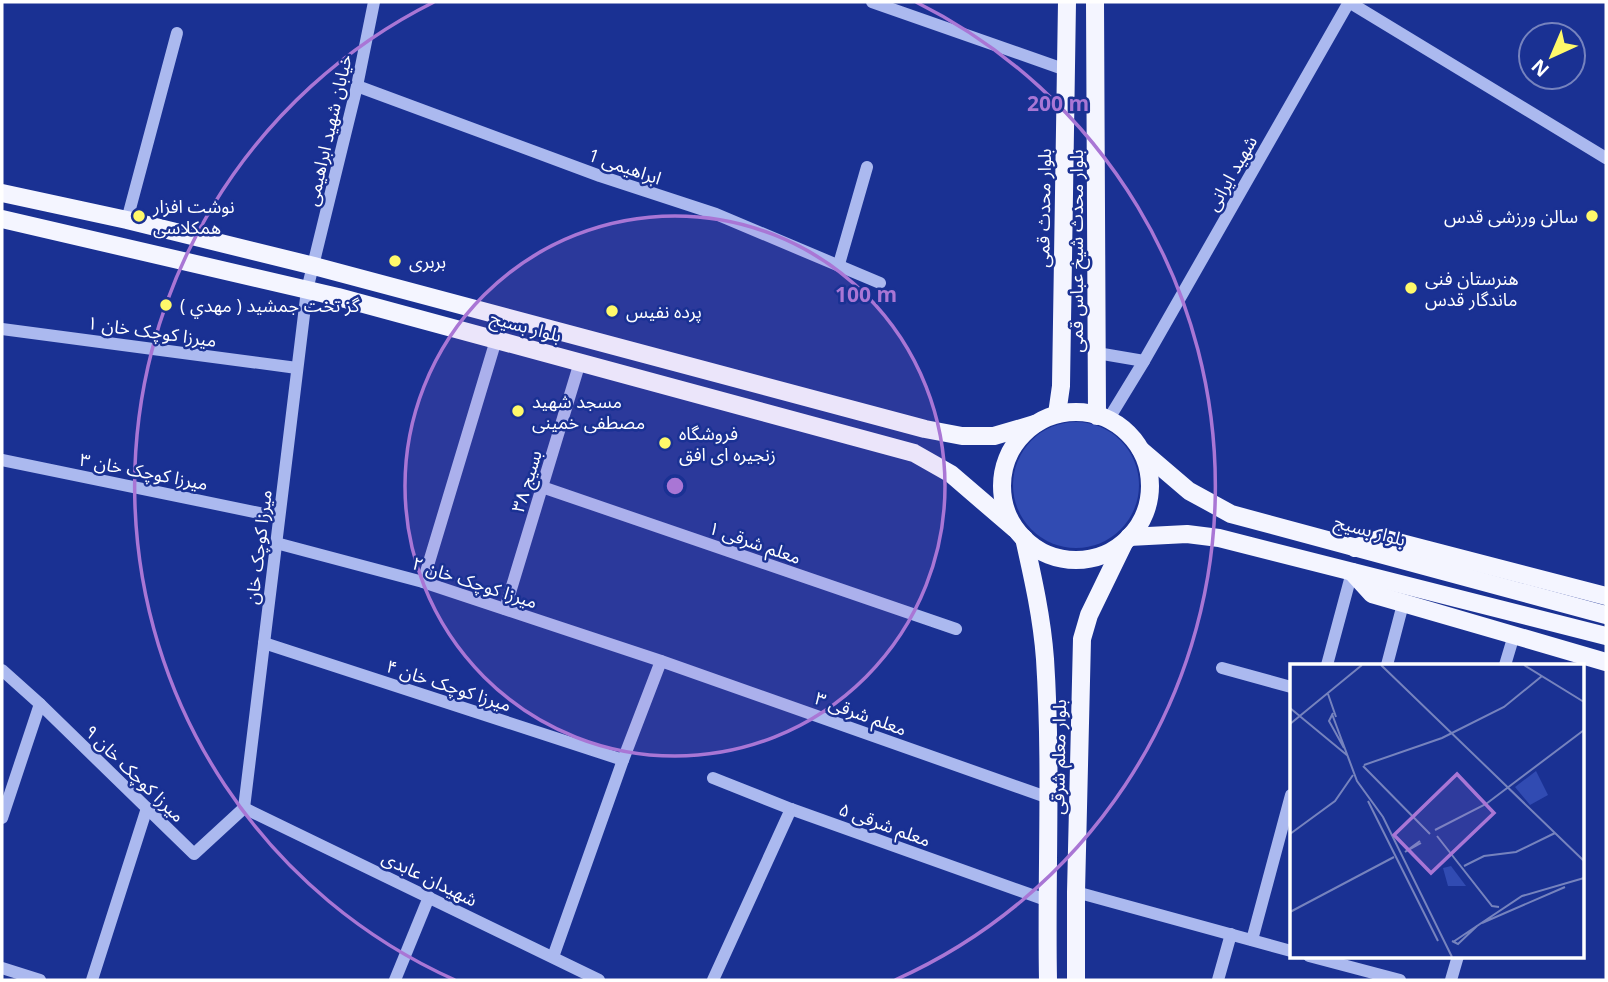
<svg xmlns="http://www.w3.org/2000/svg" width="1608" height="982" viewBox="0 0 1608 982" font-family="'Open Sans','Noto Sans Arabic',sans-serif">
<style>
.green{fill:#314bb2}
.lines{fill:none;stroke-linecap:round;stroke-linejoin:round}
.minor{stroke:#abb9ef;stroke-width:12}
.major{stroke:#f4f5ff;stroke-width:18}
.ring{fill:none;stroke:#a976d5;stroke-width:3.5}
.poi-dot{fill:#fff96a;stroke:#1a3193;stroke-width:2.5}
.labels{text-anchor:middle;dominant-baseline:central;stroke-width:5;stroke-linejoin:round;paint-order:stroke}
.street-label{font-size:18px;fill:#fff;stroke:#1a3193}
.poi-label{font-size:18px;fill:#fff;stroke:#1a3193;text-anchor:start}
.inset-road{fill:none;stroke:#7683be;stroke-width:2}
.view{fill:#a976d5;fill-opacity:0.15;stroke:#a976d5;stroke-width:3.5}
.inset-edge{fill:none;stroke:#fff;stroke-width:3.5}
.centre{fill:#a976d5;stroke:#1a3193;stroke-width:3.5}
.ring-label{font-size:21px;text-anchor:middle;font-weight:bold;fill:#a976d5;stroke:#1a3193;stroke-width:5;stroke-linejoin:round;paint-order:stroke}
</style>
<rect width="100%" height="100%" fill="#1a3193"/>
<circle class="green" cx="1076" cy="485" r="63"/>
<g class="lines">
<g class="minor">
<polyline points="872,2 1066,70"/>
<polyline points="357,86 600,176 716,214 880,283"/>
<polyline points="127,220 177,33"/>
<polyline points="839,264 867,167"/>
<polyline points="2,329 297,368"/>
<polyline points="1097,353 1144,361"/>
<polyline points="1108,420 1144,361 1349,2 1606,158"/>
<polyline points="2,460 279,517"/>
<polyline points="542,487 956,629"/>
<polyline points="276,543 423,582 661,661 1049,798"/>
<polyline points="423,582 496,340"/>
<polyline points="505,609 580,362"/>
<polyline points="264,643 623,760"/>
<polyline points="1327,665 1352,572"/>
<polyline points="1387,665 1403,604"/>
<polyline points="1505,665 1514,635"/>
<polyline points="1222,668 1291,687"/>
<polyline points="2,670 40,704 194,854 244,808"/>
<polyline points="713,778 791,809 1046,900"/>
<polyline points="244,808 307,290 357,86 374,2"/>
<polyline points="244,808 599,980"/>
<polyline points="2,818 40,704"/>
<polyline points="1076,892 1291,951"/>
<polyline points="1252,940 1291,795"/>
<polyline points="1309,956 1400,980"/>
<polyline points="553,957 623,760 661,661"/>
<polyline points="2,968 40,980"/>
<polyline points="92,980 147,808"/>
<polyline points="395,980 429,897"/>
<polyline points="713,980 791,809"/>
<polyline points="1218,980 1231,934"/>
<polyline points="1451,980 1458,956"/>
</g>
<g class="major">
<polyline points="1095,2 1097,416"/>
<polyline points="2,193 127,220 314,266 925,429 962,436 994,436 1035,424"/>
<polyline points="2,219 338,297 914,453 951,474 1015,529"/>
<circle cx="1076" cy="486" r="74"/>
<polyline points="1057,414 1061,386 1067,2"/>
<polyline points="1141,450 1189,491 1231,514 1606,615"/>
<polyline points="1129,537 1187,534 1219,538 1606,636"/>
<path d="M1024 538C1033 578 1042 618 1045 659 1052 766 1046 873 1048 980"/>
<polyline points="1355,548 1382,538 1606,596"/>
<polyline points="1352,572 1372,594 1606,662"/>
<polyline points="1076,980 1076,892 1082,639 1089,615 1124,543"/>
</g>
</g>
<circle cx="675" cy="486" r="270" fill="#a976d5" fill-opacity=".12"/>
<g class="ring">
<circle cx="675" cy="486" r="270"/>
<path d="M455 980A541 541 0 0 1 434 2M916 2A541 541 0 0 1 895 980"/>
</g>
<g class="poi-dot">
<circle cx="139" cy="216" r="7"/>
<circle cx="1592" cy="216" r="7"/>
<circle cx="395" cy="261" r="7"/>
<circle cx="1411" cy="288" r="7"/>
<circle cx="166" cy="305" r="7"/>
<circle cx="612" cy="311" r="7"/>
<circle cx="518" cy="411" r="7"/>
<circle cx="665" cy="443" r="7"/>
</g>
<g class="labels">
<g class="street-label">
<text transform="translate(328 130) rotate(-77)">خیابان شهید ابراهیمی</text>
<text transform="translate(625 166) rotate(19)">ابراهیمی 1</text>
<text transform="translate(1231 173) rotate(-60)">شهید ایرانی</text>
<text transform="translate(1043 208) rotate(-89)">بلوار محدث قمی</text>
<text transform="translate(1076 251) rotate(-90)">بلوار محدث شیخ عباس قمی</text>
<text transform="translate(526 326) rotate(15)">بلوار بسیج</text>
<text transform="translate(152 331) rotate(8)">میرزا کوچک خان ۱</text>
<text transform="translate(144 471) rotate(11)">میرزا کوچک خان ۳</text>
<text transform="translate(526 481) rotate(-73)">بسیج ۳۸</text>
<text transform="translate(1370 530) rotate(15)">بلوار بسیج</text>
<text transform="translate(755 542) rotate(19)">معلم شرقی ۱</text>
<text transform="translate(258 547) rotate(-83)">میرزا کوچک خان</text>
<text transform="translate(475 582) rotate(18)">میرزا کوچک خان ۲</text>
<text transform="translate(449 685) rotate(18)">میرزا کوچک خان ۴</text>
<text transform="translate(861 713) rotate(20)">معلم شرقی ۳</text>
<text transform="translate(1058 757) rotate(-89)">بلوار معلم شرقی</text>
<text transform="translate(135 773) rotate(44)">میرزا کوچک خان ۹</text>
<text transform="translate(885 824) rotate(20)">معلم شرقی ۵</text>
<text transform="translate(430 878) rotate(26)">شهیدان عابدی</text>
</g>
<g class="poi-label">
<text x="153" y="206">نوشت افزار<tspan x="153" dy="21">همکلاسی</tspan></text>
<text x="1578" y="216" text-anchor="end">سالن ورزشی قدس</text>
<text x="409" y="261">بربری</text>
<text x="1425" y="278">هنرستان فنی<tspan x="1425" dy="21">ماندگار قدس</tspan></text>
<text x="180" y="305">گز تخت جمشيد ( مهدي )</text>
<text x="626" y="311">پرده نفیس</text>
<text x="532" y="401">مسجد شهید<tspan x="532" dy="21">مصطفی خمینی</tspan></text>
<text x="679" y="433">فروشگاه<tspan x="679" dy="21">زنجیره ای افق</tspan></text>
</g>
</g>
<g transform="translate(1290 664)">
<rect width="294" height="294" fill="#1a3193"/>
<path d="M246 107 258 131 240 141 225 123ZM161 202 176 222H158L153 204Z" fill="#314bb2"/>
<path class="inset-road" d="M91 1 294 197M234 1 294 38M38 30 46 53M0 44 58 92M43 49 39 57 54 84M42 50 67 117 93 153 162 293M0 60 72 1M74 101 152 74 214 43 252 12M73 102 140 170M78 137 148 277M145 166 196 140 294 66M0 170 45 137 63 111M147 172 202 242 209 243M130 177 115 188 131 179M174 202 194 192 226 188 265 169M0 248 104 193M192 259 275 223M162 277 168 280 187 262M163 278 232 232 294 214"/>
<path class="view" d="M167 110 204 149 141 209 104 171Z"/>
<rect width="294" height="294" class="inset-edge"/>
</g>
<circle cx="675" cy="486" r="10" class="centre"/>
<g class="ring-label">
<text x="1058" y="111">200 m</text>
<text x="866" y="302">100 m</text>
</g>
<rect width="1608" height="982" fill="none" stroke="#ffffff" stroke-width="7"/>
<g transform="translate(1552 56) rotate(224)"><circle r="33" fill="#1a3193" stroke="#7683be" stroke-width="2"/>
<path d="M0-5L12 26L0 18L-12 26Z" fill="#fff96a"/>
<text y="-10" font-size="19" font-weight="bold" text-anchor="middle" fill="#ffffff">N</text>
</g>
</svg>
